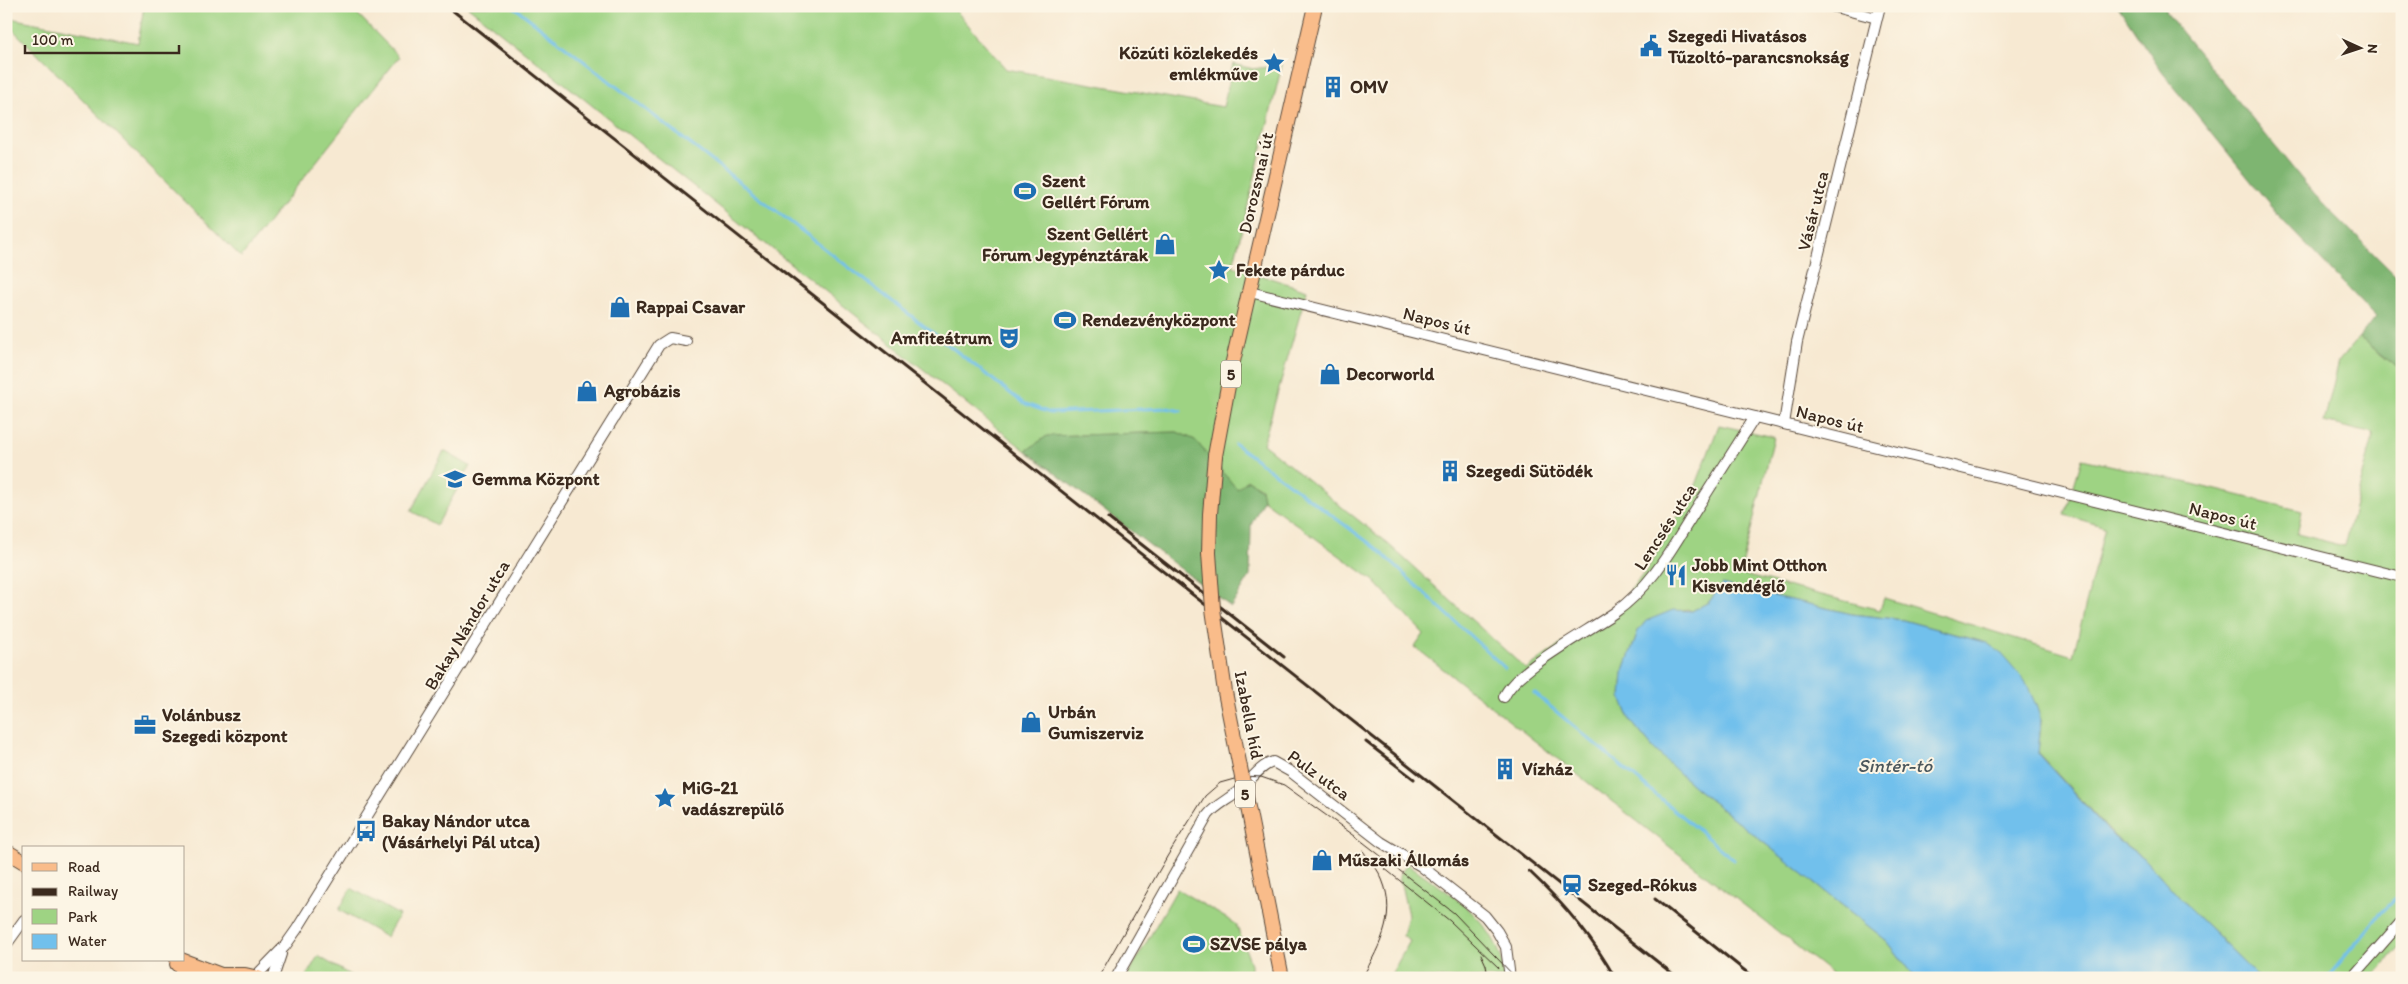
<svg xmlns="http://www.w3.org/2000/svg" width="2408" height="984" viewBox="0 0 2408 984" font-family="Itim,sans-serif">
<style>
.green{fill:#9ed383;stroke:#6c7e50}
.forest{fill:#7eb571;stroke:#5c7048}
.water{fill:#71c0ec;stroke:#567585}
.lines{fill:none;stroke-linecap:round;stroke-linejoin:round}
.stream{stroke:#71c0ec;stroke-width:3}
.minor-casing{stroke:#574739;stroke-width:12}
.major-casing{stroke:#574739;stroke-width:16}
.minor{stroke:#fff;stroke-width:10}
.major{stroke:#f9bc8a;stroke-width:14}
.tram{stroke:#3b2a1e;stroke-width:1}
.rail{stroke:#3b2a1e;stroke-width:3}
.major-bridge-casing{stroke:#574739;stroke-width:16;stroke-linecap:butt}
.major-bridge{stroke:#f9bc8a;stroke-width:14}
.labels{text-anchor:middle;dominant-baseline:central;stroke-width:4;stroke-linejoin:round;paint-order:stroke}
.shield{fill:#fcf5e5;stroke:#75675a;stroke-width:1}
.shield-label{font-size:16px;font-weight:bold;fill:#3b2a1e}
.poi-label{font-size:18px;font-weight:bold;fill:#3b2a1e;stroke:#fcf5e5;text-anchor:start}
.street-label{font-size:18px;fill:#3b2a1e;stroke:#fcf5e5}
.water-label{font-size:19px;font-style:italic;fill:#4b575c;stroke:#fcf5e5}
</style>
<rect width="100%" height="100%" fill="#fcf5e5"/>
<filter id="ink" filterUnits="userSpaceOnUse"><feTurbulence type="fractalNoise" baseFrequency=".02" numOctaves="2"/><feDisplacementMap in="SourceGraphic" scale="10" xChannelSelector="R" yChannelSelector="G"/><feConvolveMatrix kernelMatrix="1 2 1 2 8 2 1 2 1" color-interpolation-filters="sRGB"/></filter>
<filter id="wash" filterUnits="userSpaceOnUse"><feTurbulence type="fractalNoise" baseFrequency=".0096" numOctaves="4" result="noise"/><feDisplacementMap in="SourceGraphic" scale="20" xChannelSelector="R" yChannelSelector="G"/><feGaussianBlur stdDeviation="1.12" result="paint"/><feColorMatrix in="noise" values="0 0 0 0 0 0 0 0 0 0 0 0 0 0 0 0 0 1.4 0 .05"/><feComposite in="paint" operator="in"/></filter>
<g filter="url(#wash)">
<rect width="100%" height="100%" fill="#f7e9d2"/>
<g class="green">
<polygon points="144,6 350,6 399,57 241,257 6,23 6,18 10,18 138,43"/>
<polygon points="467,6 952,6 1006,69 1223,107 1233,64 1253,69 1282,65 1233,266 1307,290 1263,444 1387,543 1526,669 1621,602 1648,568 1696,485 1719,425 1774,437 1740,574 1880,610 1884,598 2073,656 2105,527 2065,515 2082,459 2168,478 2302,511 2297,534 2344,546 2374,434 2324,422 2339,361 2359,337 2402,371 2402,944 2373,978 2260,978 2188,907 2146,860 2115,837 2038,753 2041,720 1987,643 1903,620 1852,614 1722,584 1709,602 1692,611 1687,609 1646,621 1638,631 1623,673 1621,697 1630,720 1654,749 1693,786 1887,941 1916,978 1837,978 1415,647 1424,634 1373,580 1263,500 1261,488 1248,480 1237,489 1195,440 1177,432 1047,436 1026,451"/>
<polygon points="444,451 470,466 437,525 411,511"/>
<path d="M1407 863C1447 893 1503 922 1504 978H1389L1410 941 1403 936 1408 915 1399 876Z"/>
<polygon points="351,888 399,915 386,937 339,910"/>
<polygon points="1177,889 1236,924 1251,964 1251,978 1126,978"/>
<polygon points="318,956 355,978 305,978"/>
</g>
<g class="forest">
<polygon points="2118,6 2166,6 2165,11 2313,193 2402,282 2402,371 2359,337 2376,317 2285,223 2162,72"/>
<polygon points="1177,432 1195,440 1237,489 1248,480 1261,489 1263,500 1251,525 1250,576 1231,607 1026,451 1047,436"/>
</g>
<polygon class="water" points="1722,584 1852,614 1903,620 1987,643 2001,653 2025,681 2036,705 2041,720 2038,754 2114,837 2146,860 2188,907 2260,978 1916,978 1887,941 1693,786 1654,749 1630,720 1621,697 1623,673 1638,631 1646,621 1673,610 1692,611 1709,602"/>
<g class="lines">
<g class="stream">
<polyline points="513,6 1023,403 1050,413 1167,408 1181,411"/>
<polyline points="1235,444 1376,548 1505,668"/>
<polyline points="1534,693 1734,860"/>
<polyline points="2327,978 2381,913 2402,893"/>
</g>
</g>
</g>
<g filter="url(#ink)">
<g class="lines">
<g class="minor-casing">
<g id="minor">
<polyline points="1831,6 1877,18"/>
<polyline points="1250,292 2402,577"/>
<polyline points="1784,424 1797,342 1880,6"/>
<path d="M1504 697C1516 669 1587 632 1614 613 1651 587 1671 550 1694 513 1714 481 1735 449 1755 417"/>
<polyline points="6,945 24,920"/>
<polyline points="254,978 285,946 297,929 659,345 670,338 686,341"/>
<polyline points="273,978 281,954"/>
<path d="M1116 978 1208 815C1216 805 1226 801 1236 793 1248 784 1259 766 1273 762L1291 772 1381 842 1421 866 1485 916 1497 931 1506 947 1510 978"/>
<polyline points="2352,978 2402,921"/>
</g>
</g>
<g class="major-casing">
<g id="major">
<polyline points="1215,456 1231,370 1315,6"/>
<polyline points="6,851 24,862"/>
<polyline points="181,960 221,975 245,975 258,978"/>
<polyline points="177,964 195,978"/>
</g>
</g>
<use href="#minor" class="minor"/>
<use href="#major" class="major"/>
<g class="tram">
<polyline points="1384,868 1450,921 1499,968"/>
<polyline points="1481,954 1486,965 1488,978"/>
<polyline points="1098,978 1168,855 1205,796 1220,783 1245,776 1261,777 1284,785 1359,839 1454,913 1516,978"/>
<path d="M1362 978C1381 944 1399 911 1379 873 1375 865 1368 859 1363 851"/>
</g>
<g class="rail">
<polyline points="447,6 1678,978"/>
<polyline points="1108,518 1284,657"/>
<polyline points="1366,742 1414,779"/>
<path d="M1529 871C1563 903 1592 936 1615 978"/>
<polyline points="1655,899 1754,978"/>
</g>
<g class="major-bridge-casing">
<polyline id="major-bridge" points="1215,456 1210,514 1209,553 1213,609 1225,692 1282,978"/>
</g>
<use href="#major-bridge" class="major-bridge"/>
</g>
</g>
<defs>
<g id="civic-bare" transform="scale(1.725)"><path d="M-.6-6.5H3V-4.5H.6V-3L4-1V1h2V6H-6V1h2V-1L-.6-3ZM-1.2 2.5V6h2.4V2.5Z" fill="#1f6fb2" stroke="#fcf5e5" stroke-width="2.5" paint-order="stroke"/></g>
<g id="sight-bare" transform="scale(1.725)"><path d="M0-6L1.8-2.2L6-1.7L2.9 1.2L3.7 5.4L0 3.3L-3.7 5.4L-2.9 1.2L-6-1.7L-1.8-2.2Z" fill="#1f6fb2" stroke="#fcf5e5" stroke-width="2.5" paint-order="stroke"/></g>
<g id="building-bare" transform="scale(1.725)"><path d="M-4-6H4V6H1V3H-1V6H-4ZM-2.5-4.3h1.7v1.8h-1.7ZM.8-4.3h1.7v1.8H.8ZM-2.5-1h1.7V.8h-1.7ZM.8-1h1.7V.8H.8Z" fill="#1f6fb2" stroke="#fcf5e5" stroke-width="2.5" paint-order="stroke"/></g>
<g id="stadium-bare" transform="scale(1.725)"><path d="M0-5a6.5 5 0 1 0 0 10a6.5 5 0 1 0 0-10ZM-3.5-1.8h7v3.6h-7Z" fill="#1f6fb2" stroke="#fcf5e5" stroke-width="2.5" paint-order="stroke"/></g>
<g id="shop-bare" transform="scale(1.725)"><path d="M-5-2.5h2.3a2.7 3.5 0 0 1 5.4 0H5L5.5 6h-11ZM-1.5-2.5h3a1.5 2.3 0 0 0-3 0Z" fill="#1f6fb2" stroke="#fcf5e5" stroke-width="2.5" paint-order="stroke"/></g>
<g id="theatre-bare" transform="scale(1.725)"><path d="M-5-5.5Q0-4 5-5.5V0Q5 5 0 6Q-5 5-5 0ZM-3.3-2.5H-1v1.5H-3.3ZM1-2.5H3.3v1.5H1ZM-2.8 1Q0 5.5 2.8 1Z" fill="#1f6fb2" stroke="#fcf5e5" stroke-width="2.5" paint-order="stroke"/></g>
<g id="school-bare" transform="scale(1.725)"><path d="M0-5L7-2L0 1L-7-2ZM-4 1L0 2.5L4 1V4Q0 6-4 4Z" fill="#1f6fb2" stroke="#fcf5e5" stroke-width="2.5" paint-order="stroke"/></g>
<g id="restaurant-bare" transform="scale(1.725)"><path d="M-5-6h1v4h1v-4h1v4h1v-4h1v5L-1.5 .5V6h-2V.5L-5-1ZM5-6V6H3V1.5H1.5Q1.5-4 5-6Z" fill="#1f6fb2" stroke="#fcf5e5" stroke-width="2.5" paint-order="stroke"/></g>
<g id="office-bare" transform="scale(1.725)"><path d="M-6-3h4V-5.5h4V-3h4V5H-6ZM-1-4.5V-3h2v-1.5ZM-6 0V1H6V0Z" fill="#1f6fb2" stroke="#fcf5e5" stroke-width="2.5" paint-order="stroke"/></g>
<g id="bus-bare" transform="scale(1.725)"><path d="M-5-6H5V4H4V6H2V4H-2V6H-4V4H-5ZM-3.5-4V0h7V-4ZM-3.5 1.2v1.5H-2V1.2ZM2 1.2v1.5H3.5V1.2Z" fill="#1f6fb2" stroke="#fcf5e5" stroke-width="2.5" paint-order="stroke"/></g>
<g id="station-bare" transform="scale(1.725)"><path d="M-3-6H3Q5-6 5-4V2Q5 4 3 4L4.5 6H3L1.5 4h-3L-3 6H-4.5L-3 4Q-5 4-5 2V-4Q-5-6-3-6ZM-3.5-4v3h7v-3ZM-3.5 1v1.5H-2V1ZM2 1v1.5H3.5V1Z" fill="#1f6fb2" stroke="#fcf5e5" stroke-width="2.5" paint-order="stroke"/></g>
</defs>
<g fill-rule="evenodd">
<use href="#civic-bare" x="1651" y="46"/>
<use href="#sight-bare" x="1274" y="63"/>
<use href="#building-bare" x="1333" y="87"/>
<use href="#stadium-bare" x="1025" y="191"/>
<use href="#shop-bare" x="1165" y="244"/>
<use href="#sight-bare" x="1219" y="270"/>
<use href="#shop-bare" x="620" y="307"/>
<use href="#stadium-bare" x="1065" y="320"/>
<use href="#theatre-bare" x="1009" y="338"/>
<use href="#shop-bare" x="1330" y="374"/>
<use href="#shop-bare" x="587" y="391"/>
<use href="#building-bare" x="1450" y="471"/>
<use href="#school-bare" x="455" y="479"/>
<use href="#restaurant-bare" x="1676" y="575"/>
<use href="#shop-bare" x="1031" y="722"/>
<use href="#office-bare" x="145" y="725"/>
<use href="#building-bare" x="1505" y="769"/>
<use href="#sight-bare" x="665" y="798"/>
<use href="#bus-bare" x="366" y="831"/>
<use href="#shop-bare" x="1322" y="860"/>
<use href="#station-bare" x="1572" y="885"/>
<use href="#stadium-bare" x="1194" y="944"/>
</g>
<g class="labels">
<g class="shield">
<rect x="1221" y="360.5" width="20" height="27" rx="4"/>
<rect x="1235" y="780.5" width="20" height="27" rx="4"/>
</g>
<g class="shield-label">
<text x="1231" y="374">5</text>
<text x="1245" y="794">5</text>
</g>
<g class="poi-label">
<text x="1668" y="36">Szegedi Hivatásos<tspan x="1668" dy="21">Tűzoltó-parancsnokság</tspan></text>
<text x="1258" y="53" text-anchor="end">Közúti közlekedés<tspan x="1258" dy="21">emlékműve</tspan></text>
<text x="1350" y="87">OMV</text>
<text x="1042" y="181">Szent<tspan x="1042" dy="21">Gellért Fórum</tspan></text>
<text x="1148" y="234" text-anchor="end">Szent Gellért<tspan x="1148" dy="21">Fórum Jegypénztárak</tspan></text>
<text x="1236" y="270">Fekete párduc</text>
<text x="636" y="307">Rappai Csavar</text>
<text x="1082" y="320">Rendezvényközpont</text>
<text x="992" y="338" text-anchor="end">Amfiteátrum</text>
<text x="1346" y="374">Decorworld</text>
<text x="604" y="391">Agrobázis</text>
<text x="1466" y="471">Szegedi Sütödék</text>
<text x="472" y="479">Gemma Központ</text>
<text x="1692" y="565">Jobb Mint Otthon<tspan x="1692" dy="21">Kisvendéglő</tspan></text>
<text x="1048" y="712">Urbán<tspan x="1048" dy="21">Gumiszerviz</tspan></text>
<text x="162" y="715">Volánbusz<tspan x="162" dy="21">Szegedi központ</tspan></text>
<text x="1522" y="769">Vízház</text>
<text x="682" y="788">MiG-21<tspan x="682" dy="21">vadászrepülő</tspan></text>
<text x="382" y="821">Bakay Nándor utca<tspan x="382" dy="21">(Vásárhelyi Pál utca)</tspan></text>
<text x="1338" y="860">Műszaki Állomás</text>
<text x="1588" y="885">Szeged-Rókus</text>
<text x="1210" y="944">SZVSE pálya</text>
</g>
<g class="street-label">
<text transform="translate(1256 183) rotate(-77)">Dorozsmai út</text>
<text transform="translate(1813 211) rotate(-76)">Vásár utca</text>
<text transform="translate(1437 321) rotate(14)">Napos út</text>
<text transform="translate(1830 419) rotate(14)">Napos út</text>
<text transform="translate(2223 516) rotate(14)">Napos út</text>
<text transform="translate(1665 527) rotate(-57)">Lencsés utca</text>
<text transform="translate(467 625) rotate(-59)">Bakay Nándor utca</text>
<text transform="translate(1249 715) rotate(79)">Izabella híd</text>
<text transform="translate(1319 775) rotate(36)">Pulz utca</text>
</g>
<g class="water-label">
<text x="1895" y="765">Sintér-tó</text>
</g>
</g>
<rect width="2408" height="984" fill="none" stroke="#fcf5e5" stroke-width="25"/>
<rect x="22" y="846" width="162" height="115" fill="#fcf5e5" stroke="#afa495"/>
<rect x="32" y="863" width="25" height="8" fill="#f9bc8a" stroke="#afa495"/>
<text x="68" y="872" font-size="15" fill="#3b2a1e">Road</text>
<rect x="32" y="888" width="25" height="8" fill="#3b2a1e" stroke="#afa495"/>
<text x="68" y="896" font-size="15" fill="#3b2a1e">Railway</text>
<rect x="32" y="909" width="25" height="15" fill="#9ed383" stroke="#afa495"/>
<text x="68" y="922" font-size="15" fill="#3b2a1e">Park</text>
<rect x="32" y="934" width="25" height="15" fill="#71c0ec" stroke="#afa495"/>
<text x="68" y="946" font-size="15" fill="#3b2a1e">Water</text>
<g transform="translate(2360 48) rotate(93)" stroke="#fcf5e5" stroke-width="4" paint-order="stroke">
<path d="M0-4L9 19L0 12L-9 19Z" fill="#3b2a1e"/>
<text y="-8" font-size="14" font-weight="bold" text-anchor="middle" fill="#3b2a1e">N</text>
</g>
<path d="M25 45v8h154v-8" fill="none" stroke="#3b2a1e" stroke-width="2.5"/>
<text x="32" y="45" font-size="15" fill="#3b2a1e" stroke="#fcf5e5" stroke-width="4" paint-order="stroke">100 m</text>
</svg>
